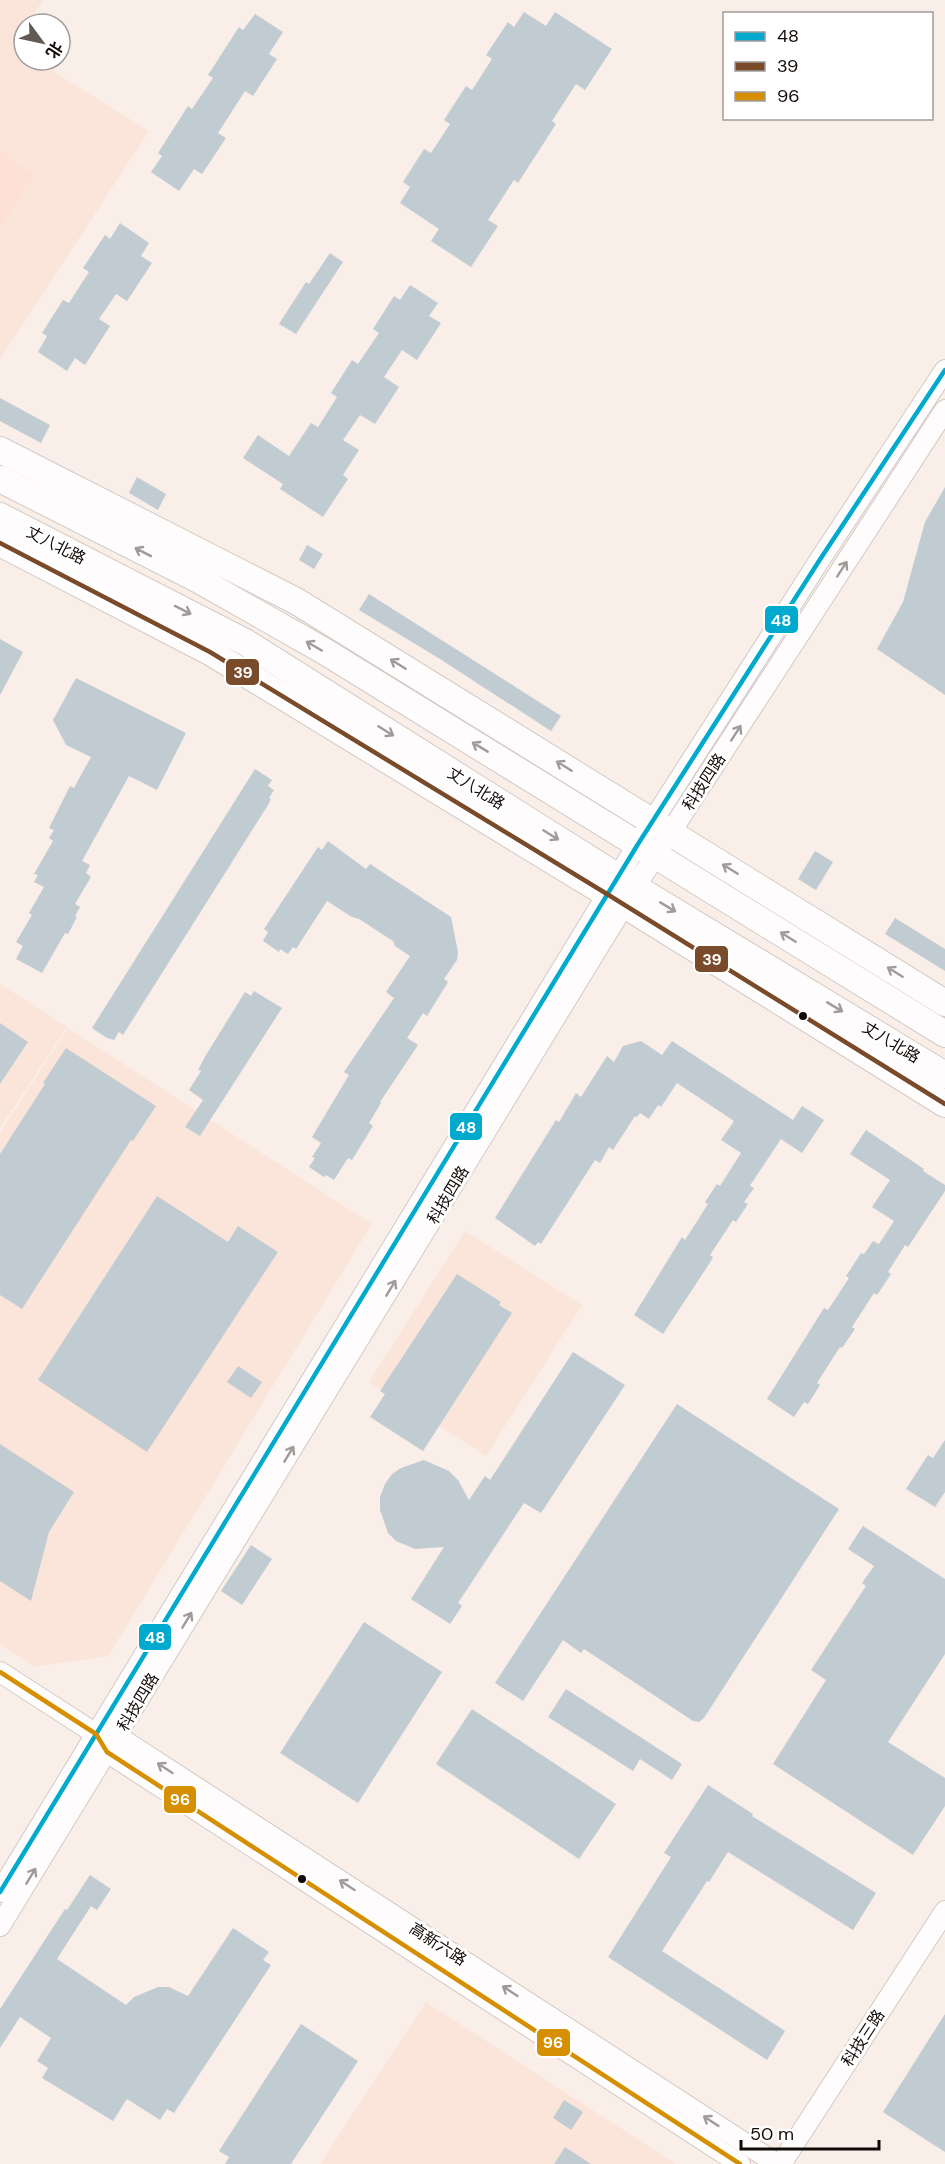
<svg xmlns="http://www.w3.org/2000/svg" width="945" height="2164" viewBox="0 0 945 2164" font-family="'DM Sans','Noto Sans SC',sans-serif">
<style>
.built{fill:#fbe5da}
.green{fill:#fce1d4}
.building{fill:#c1ccd2}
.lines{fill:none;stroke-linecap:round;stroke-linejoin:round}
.minor-casing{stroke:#d3cac5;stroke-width:22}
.major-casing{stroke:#d3cac5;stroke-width:28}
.minor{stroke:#fefcfc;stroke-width:20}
.major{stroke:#fefcfc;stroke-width:26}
.bus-1-casing{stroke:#fff;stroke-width:9}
.bus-2-casing{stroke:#fff;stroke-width:9}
.bus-3-casing{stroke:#fff;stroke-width:9}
.bus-1{stroke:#00a9ce;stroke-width:4.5}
.bus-2{stroke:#7a4b2a;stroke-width:4.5}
.bus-3{stroke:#d58f01;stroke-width:4.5}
.oneway{stroke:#a09b9a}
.bus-dot{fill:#120a07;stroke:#fff;stroke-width:2}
.labels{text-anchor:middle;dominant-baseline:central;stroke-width:6;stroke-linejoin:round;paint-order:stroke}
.street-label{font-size:16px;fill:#120a07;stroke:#fff}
.line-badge{stroke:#fff;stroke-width:2}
.badge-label{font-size:16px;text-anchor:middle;font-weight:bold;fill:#fff}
</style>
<rect width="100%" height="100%" fill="#f9eee8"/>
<g class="built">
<polygon points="0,0 43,0 27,24 24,24 24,28 12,45 24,53 24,60 35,60 149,131 0,359"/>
<polygon points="0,984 67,1027 0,1128"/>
<polygon points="68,1028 372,1224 108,1656 34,1667 0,1644 0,1133"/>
<polygon points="465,1231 582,1305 486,1456 369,1382"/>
<polygon points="426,2002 676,2164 320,2164"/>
</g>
<polygon class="green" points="0,152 34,175 0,228"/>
<g class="building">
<polygon points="524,12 546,26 555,12 612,49 585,90 576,84 552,121 556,124 518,183 514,180 488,220 498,226 471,267 431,241 439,229 400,203 410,187 403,182 424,149 431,153 450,124 444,120 466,86 472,90 492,59 486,55 508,22 514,27"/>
<polygon points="255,14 283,32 269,54 277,59 253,96 245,91 218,133 226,138 202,174 194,169 179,191 151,172 162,156 158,153 188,106 192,109 213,78 208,75 239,27 243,30"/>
<polygon points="120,223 149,243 141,256 152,263 127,301 116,294 99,319 110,326 85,365 75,358 67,371 38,352 47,336 42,333 63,300 69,303 89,272 83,268 105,235 110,239"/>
<polygon points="330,253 343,262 296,334 279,324 306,282 309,284"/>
<polygon points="410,285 438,303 429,316 441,323 417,360 402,350 384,377 399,387 375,424 360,415 343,440 359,450 343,475 348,479 323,517 280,489 283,484 243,458 258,435 289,456 311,423 318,427 337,397 331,393 352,360 358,364 379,333 373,329 394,296 400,300"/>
<polygon points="0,398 50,425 41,443 0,421"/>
<polygon points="137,477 166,494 158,510 129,493"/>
<polygon points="945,487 945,695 877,649 903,602 925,522"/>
<polygon points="307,545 323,554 314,569 299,560"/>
<polygon points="369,594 561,716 551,731 440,659 359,610"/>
<polygon points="0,639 23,652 0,695"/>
<polygon points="76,678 186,733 157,790 129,776 82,861 90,865 86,873 91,877 75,904 80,907 75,916 77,917 68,934 65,933 42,973 16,959 23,946 16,942 32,915 29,913 44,887 34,882 38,875 34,874 53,841 49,838 54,830 49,828 70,786 74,788 91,757 66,745 53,720"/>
<polygon points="255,769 272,780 268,786 274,790 269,798 271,799 268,805 123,1035 119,1032 114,1040 107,1038 92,1028"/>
<polygon points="328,841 366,869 370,864 451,917 458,952 457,960 444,979 448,982 427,1016 423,1013 407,1038 418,1045 380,1102 381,1103 369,1123 373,1126 352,1160 348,1158 334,1180 326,1175 324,1177 309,1167 315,1158 312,1157 321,1143 312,1137 349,1075 344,1072 394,998 386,992 410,956 395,946 393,941 359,919 352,917 327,901 296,949 293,947 288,954 280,949 279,952 263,941 268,932 264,929 318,847 322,850"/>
<polygon points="815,851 833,862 816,890 798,879"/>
<polygon points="895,918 945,949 945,971 885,934"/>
<polygon points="254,991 282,1008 200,1136 185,1127 203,1100 189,1090 201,1071 198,1070 206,1055 245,992 251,996"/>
<polygon points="0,1023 28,1042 0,1084"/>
<polygon points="641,1041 662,1055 672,1041 793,1120 802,1106 824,1120 802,1153 781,1139 751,1184 750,1186 754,1188 744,1202 748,1204 736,1222 733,1220 710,1255 713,1257 711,1261 663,1334 634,1315 682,1237 685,1240 708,1204 705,1202 717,1184 720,1186 741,1153 721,1140 734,1121 677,1083 661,1107 658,1105 649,1119 640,1113 637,1117 635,1116 613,1150 609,1147 600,1163 595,1160 541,1244 538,1242 535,1246 495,1218 556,1120 559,1122 576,1093 581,1097 607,1056 614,1062 623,1046"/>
<polygon points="66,1048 156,1106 133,1141 131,1140 22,1309 0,1295 0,1154 45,1084 43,1083"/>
<polygon points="866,1130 924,1169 923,1171 945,1185 945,1191 908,1247 905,1245 888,1272 891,1274 877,1295 874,1293 852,1327 855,1329 842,1348 840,1347 817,1383 820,1385 808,1404 804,1402 794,1417 767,1399 824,1308 828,1310 849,1278 846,1276 861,1253 864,1254 873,1241 879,1244 894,1221 872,1207 890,1180 850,1154"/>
<polygon points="157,1196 228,1242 238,1226 278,1252 147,1452 38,1380"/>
<polygon points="457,1274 501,1302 499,1305 512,1313 423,1451 370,1417 385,1394 380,1391"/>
<polygon points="573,1352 625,1385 541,1513 524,1503 458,1603 462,1606 450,1624 411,1599 444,1547 415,1549 396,1541 388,1533 380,1510 380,1497 385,1484 392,1474 401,1468 424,1460 449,1471 458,1480 469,1500 485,1476 490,1480"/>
<polygon points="238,1366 262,1382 251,1398 227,1382"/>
<polygon points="677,1404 839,1509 704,1718 699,1722 693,1721 584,1649 581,1653 563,1640 523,1701 495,1683"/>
<polygon points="945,1440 945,1492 935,1507 906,1489 928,1455 933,1458"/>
<polygon points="0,1444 74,1492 49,1532 31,1601 0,1581"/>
<polygon points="863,1526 945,1579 945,1654 888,1742 945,1778 945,1806 913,1855 773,1764 826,1680 811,1670 866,1586 862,1583 874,1566 848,1549"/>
<polygon points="251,1545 272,1559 242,1605 221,1591"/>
<polygon points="364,1622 442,1672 358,1803 280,1753"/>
<polygon points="566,1689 682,1764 672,1780 640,1759 633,1771 548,1717"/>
<polygon points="472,1709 616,1804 579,1859 436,1764"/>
<polygon points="708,1785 753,1814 752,1816 876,1893 853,1930 728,1852 709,1882 707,1881 662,1951 785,2031 767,2060 608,1957 671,1857 664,1853"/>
<polygon points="90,1875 111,1889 97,1910 91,1906 57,1959 126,2005 134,1997 158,1987 169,1987 188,1996 233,1928 269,1952 263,1960 271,1965 174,2113 167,2109 160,2120 127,2099 113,2121 42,2078 48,2068 37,2061 51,2038 20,2017 0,2048 0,2009 65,1909 67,1910"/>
<polygon points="945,2014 945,2152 883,2112"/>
<polygon points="301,2024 358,2061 291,2164 225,2164 229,2157 219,2151"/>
<polygon points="564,2100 583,2112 571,2130 553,2118"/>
<polygon points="565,2147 591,2164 554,2164"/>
</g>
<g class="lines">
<g class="minor-casing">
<g id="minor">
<polyline points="0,1672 96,1734 107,1752 740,2164"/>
<polyline points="104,1735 117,1736 777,2164"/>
<polyline points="0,1892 638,844 819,561 945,370"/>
<polyline points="0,1926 635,887 945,410"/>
<polyline points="781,2164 945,1911"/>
</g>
</g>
<g class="major-casing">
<g id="major">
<polyline points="0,450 296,601 945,1003"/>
<polyline points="0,479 199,580 324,651 945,1034"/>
<polyline points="0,516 245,642 618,877 945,1075"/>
<polyline points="0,543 210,652 607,894 945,1104"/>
</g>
</g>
<use href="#minor" class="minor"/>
<use href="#major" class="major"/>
<g class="bus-1-casing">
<polyline id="bus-1" points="0,1892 638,844 819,561 945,370"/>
</g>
<g class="bus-2-casing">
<polyline id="bus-2" points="0,543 210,652 607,894 945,1104"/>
</g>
<g class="bus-3-casing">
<polyline id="bus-3" points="0,1672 96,1734 107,1752 740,2164"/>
</g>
<use href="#bus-1" class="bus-1"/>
<use href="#bus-2" class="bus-2"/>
<use href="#bus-3" class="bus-3"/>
</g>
<defs><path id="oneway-shaft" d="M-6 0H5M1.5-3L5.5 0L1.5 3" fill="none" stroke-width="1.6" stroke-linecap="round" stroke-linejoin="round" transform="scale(1.5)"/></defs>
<g class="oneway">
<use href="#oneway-shaft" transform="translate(143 552) rotate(-153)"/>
<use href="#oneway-shaft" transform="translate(842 569) rotate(-57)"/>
<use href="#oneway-shaft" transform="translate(183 610) rotate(27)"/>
<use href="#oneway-shaft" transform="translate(314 646) rotate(-150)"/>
<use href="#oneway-shaft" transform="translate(398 664) rotate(-148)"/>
<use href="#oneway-shaft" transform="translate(386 731) rotate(32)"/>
<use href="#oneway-shaft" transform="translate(736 733) rotate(-57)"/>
<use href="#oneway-shaft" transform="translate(480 747) rotate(-149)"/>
<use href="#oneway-shaft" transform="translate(564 766) rotate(-148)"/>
<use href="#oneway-shaft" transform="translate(551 835) rotate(32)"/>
<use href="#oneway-shaft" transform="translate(730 869) rotate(-148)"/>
<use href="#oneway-shaft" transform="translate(668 907) rotate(31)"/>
<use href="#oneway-shaft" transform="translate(788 937) rotate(-148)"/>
<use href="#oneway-shaft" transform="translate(895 972) rotate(-148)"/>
<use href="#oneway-shaft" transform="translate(835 1007) rotate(31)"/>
<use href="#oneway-shaft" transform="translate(391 1288) rotate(-59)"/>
<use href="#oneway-shaft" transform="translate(289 1454) rotate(-59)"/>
<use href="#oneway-shaft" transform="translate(187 1620) rotate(-59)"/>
<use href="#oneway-shaft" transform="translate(165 1768) rotate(-147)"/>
<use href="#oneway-shaft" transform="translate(31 1876) rotate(-59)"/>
<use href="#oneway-shaft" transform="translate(347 1885) rotate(-147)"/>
<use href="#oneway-shaft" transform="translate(510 1991) rotate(-147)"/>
<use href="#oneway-shaft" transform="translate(711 2121) rotate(-147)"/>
</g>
<g class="bus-dot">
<circle cx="803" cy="1016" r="5"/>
<circle cx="302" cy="1879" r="5"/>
</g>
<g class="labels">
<g class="street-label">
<text transform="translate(56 545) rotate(27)">丈八北路</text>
<text transform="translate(704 782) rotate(-57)">科技四路</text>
<text transform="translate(476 788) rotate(32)">丈八北路</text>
<text transform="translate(891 1042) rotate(31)">丈八北路</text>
<text transform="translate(448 1195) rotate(-59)">科技四路</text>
<text transform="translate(138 1702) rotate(-59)">科技四路</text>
<text transform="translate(438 1944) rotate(33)">高新六路</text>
<text transform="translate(863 2038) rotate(-57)">科技三路</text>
</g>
</g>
<g class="line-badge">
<rect x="764" y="605" width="35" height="29" rx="6" fill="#00a9ce"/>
<rect x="225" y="658" width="35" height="28" rx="6" fill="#7a4b2a"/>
<rect x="694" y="945" width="35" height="28" rx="6" fill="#7a4b2a"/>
<rect x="449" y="1112" width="34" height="29" rx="6" fill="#00a9ce"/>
<rect x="138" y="1623" width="34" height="28" rx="6" fill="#00a9ce"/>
<rect x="163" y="1785" width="34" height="29" rx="6" fill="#d58f01"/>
<rect x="536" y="2028" width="35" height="29" rx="6" fill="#d58f01"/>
</g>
<g class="badge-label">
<text x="781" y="626">48</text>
<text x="243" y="678">39</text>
<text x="712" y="965">39</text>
<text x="466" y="1133">48</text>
<text x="155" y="1643">48</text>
<text x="180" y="1805">96</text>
<text x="553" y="2048">96</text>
</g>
<rect x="723" y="12" width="210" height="108" fill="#ffffff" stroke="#a09d9c" stroke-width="1.5"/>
<rect x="735" y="32" width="30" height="9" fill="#00a9ce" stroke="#a09d9c" stroke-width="1.5"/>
<text x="777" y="42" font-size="18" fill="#120a07">48</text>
<rect x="735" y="62" width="30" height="9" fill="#7a4b2a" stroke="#a09d9c" stroke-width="1.5"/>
<text x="777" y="72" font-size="18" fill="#120a07">39</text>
<rect x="735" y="92" width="30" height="9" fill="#d58f01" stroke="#a09d9c" stroke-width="1.5"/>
<text x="777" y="102" font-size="18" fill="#120a07">96</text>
<g transform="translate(42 42) rotate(123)"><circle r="28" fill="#ffffff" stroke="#a09d9c" stroke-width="1.5"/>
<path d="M0-4.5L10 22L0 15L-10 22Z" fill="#635a56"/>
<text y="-9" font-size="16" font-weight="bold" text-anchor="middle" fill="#120a07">北</text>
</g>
<path d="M741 2140v9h138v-9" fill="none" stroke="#120a07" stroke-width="3"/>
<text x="750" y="2140" font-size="18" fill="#120a07" stroke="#ffffff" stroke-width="4.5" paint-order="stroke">50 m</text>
</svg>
